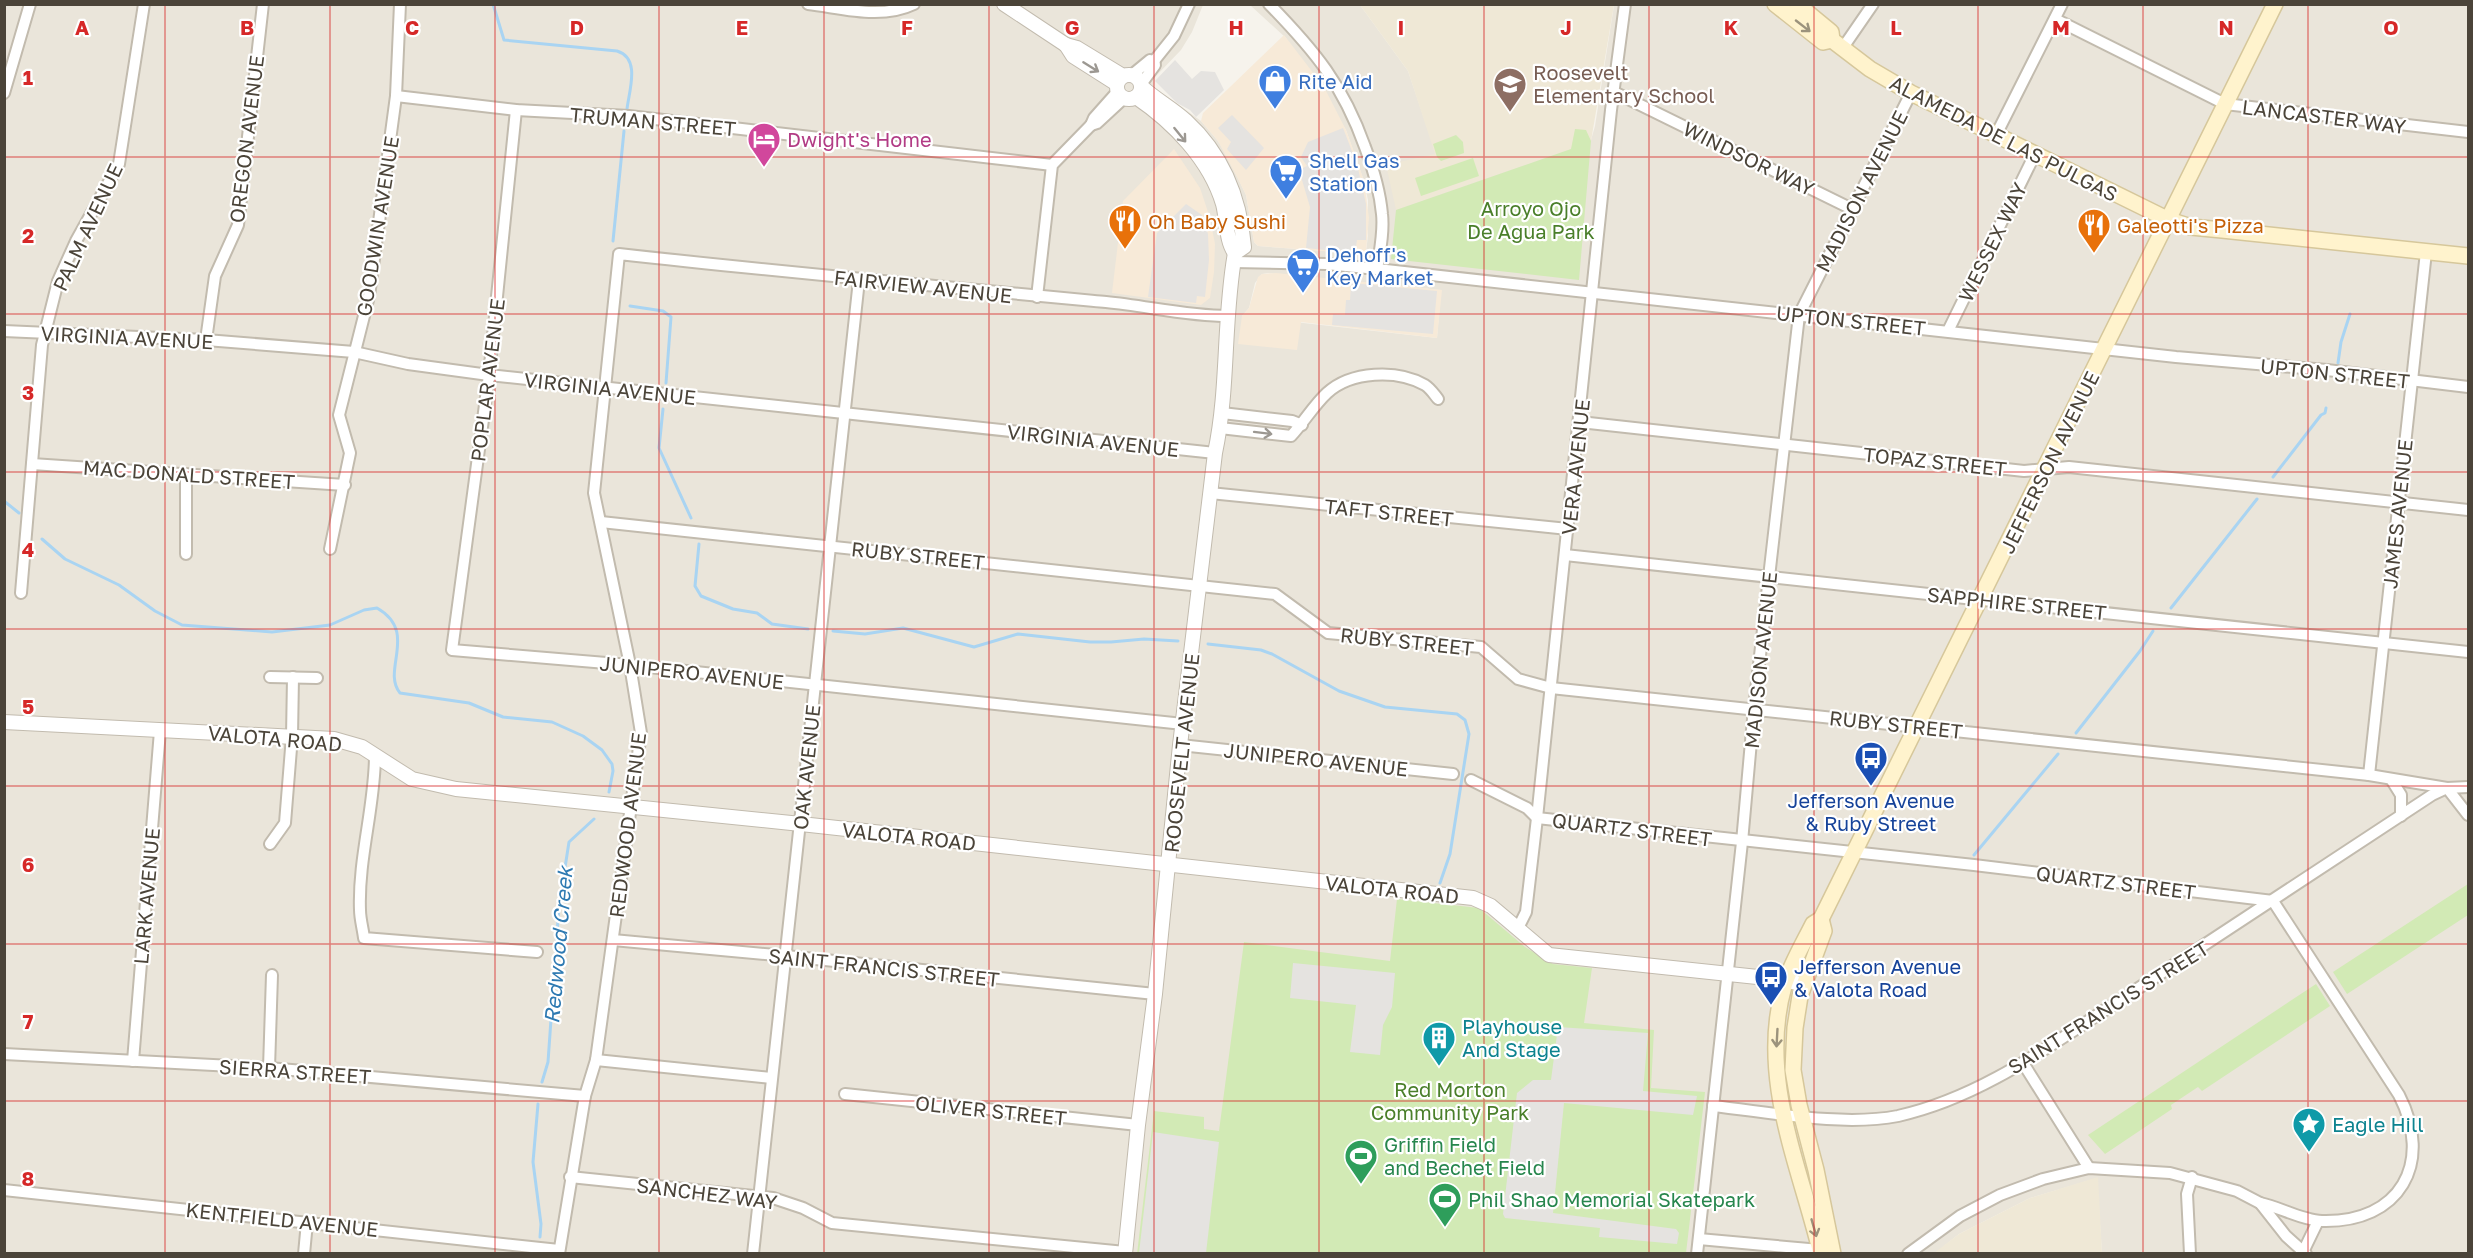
<svg xmlns="http://www.w3.org/2000/svg" width="2473" height="1258" viewBox="0 0 2473 1258" font-family="'Golos Text',sans-serif">
<style>
.residential{fill:#eae5da;fill-rule:evenodd}
.commercial{fill:#f7ead8}
.education{fill:#efe8d6}
.green{fill:#d2eab5}
.parking{fill:#e5e3e0}
.lines{fill:none;stroke-linecap:round;stroke-linejoin:round}
.stream{stroke:#a9d4f2;stroke-width:3}
.minor-casing{stroke:#c2bbae;stroke-width:14}
.tertiary-casing{stroke:#c2bbae;stroke-width:16}
.secondary-casing{stroke:#d6c79b;stroke-width:18}
.minor{stroke:#fff;stroke-width:10}
.tertiary{stroke:#fff;stroke-width:14}
.secondary{stroke:#fff3cd;stroke-width:15}
.oneway{stroke:#9c937c}
.oneway2{stroke:#9c9892}
.grid{fill:none;stroke:#d62828;stroke-width:1.5;stroke-opacity:0.55}
.labels{text-anchor:middle;dominant-baseline:central;stroke-width:4.5;stroke-linejoin:round;paint-order:stroke}
.education-label{font-size:20px;fill:#785e54;stroke:#fff;text-anchor:start}
.shop-label{font-size:20px;fill:#366cbe;stroke:#fff;text-anchor:start}
.street-label{font-size:20px;fill:#4b4439;stroke:#fff}
.hotel-label{font-size:20px;fill:#b23c85;stroke:#fff;text-anchor:start}
.park-label{font-size:20px;fill:#4a7f2a;stroke:#fff}
.food-label{font-size:20px;fill:#c56008;stroke:#fff;text-anchor:start}
.transit-label{font-size:20px;fill:#164399;stroke:#fff}
.culture-label{font-size:20px;fill:#0d838f;stroke:#fff;text-anchor:start}
.leisure-label{font-size:20px;fill:#27864d;stroke:#fff;text-anchor:start}
.water-label{font-size:21px;font-style:italic;fill:#2e7ab2;stroke:#fff}
.grid-label{font-size:20px;text-anchor:middle;font-weight:bold;fill:#d62828;stroke:#fff;stroke-width:4.5;stroke-linejoin:round;paint-order:stroke}
</style>
<rect width="100%" height="100%" fill="#f6f3ec"/>
<path class="residential" d="M5 5H1203L1192 32 1181 50 1155 77 1154 87 1201 121 1218 141 1230 161 1246 195 1254 242 1258 246 1363 254 1366 251 1368 236V200L1364 181 1346 130 1286 38 1250 5H1360L1408 71 1436 154 1575 129 1586 130 1591 140 1595 126 1614 5H2468V1253H2102L2097 1178 2030 1198 1959 1234 1934 1254H5ZM1268 273 1441 290 1437 338 1242 316 1249 308 1255 283 1262 274Z"/>
<g class="commercial">
<polygon points="1284,35 1324,87 1346,130 1358,163 1364,181 1369,218 1366,251 1363,254 1258,246 1254,242 1246,195 1238,179 1218,141 1201,121 1203,113"/>
<polygon points="1174,149 1200,188 1210,218 1215,244 1214,272 1210,298 1201,305 1112,293 1123,201"/>
<polygon points="1276,273 1442,290 1437,338 1301,322 1297,350 1238,344 1242,316 1249,308 1258,277 1262,274"/>
</g>
<g class="education">
<polygon points="1360,5 1614,5 1591,141 1585,130 1571,149 1396,210 1386,165 1435,154 1408,71"/>
<polygon points="2098,1177 2102,1253 1934,1253 1959,1234 2030,1198"/>
</g>
<g class="green">
<polygon points="1575,129 1586,130 1591,141 1579,280 1391,259 1396,210 1571,149"/>
<polygon points="1456,135 1463,142 1464,153 1441,161 1437,157 1433,144"/>
<polygon points="1473,158 1479,176 1421,196 1415,178"/>
<polygon points="2468,884 2468,915 2347,994 2333,972"/>
<polygon points="1397,899 1479,908 1525,947 1553,964 1592,968 1584,1023 1654,1030 1651,1088 1705,1092 1686,1253 1137,1254 1154,1111 1204,1117 1204,1129 1219,1131 1244,942 1390,961"/>
<polygon points="2316,984 2330,1006 2202,1091 2198,1087 2171,1105 2172,1109 2105,1154 2088,1135"/>
</g>
<g class="parking">
<polygon points="1175,60 1192,79 1201,71 1215,72 1224,90 1196,117 1190,110 1177,103 1155,81"/>
<polygon points="1232,115 1264,148 1246,170 1227,149 1231,142 1218,128"/>
<polygon points="1343,128 1357,164 1366,204 1366,240 1357,240 1355,253 1306,248 1310,207 1299,170 1307,166 1301,157 1308,142"/>
<polygon points="1186,204 1202,215 1208,234 1209,260 1205,297 1197,296 1196,303 1148,297 1157,233"/>
<polygon points="1351,283 1437,291 1433,334 1332,325 1333,314 1345,315 1346,300 1350,300"/>
<polygon points="1293,963 1395,973 1392,1007 1383,1025 1380,1055 1350,1052 1356,1005 1290,998"/>
<polygon points="1558,1027 1648,1033 1643,1091 1697,1096 1693,1115 1564,1103 1553,1213 1676,1229 1679,1233 1677,1244 1599,1237 1600,1228 1505,1218 1503,1214 1517,1093 1533,1080 1551,1080"/>
<polygon points="1153,1132 1219,1142 1206,1253 1139,1253"/>
</g>
<g class="lines">
<g class="stream">
<path d="M493 4 504 40 617 51C641 58 629 91 627 109"/>
<polyline points="613,241 624,131"/>
<polyline points="630,306 663,311 671,317 666,383"/>
<polyline points="2338,363 2341,342 2350,314"/>
<polyline points="663,409 659,448 691,518"/>
<polyline points="2273,477 2321,415 2325,413 2326,408"/>
<polyline points="4,501 19,513"/>
<path d="M42 539 65 559 119 585 155 611 182 625 272 632 330 625 364 610 377 608C419 632 381 670 400 693L469 703 503 717 552 722 583 736 602 750 612 764 613 771 609 792"/>
<polyline points="699,544 695,586 701,596 733,609 757,613 772,624 808,629"/>
<polyline points="2171,608 2257,499"/>
<polyline points="833,631 865,634 903,628 974,647 1018,634 1090,642 1111,642 1144,639 1178,641"/>
<polyline points="1208,644 1261,650 1272,654 1339,691 1385,707 1457,714 1465,720 1469,734 1450,854 1440,883"/>
<polyline points="2076,733 2140,651 2153,631"/>
<polyline points="1974,855 2058,754"/>
<polyline points="542,1082 548,1062 559,906 569,842 594,819"/>
<polyline points="538,1104 533,1162 541,1224 540,1237"/>
</g>
<g class="minor-casing">
<g id="minor">
<path d="M808 4C842 8 881 20 914 4"/>
<path d="M1269 4C1315 51 1343 85 1365 147 1373 168 1380 192 1382 214 1384 231 1380 251 1377 269"/>
<polyline points="2055,19 2225,104 2468,132"/>
<polyline points="1842,49 1873,4"/>
<polyline points="1154,61 1174,36 1189,4"/>
<polyline points="1133,74 1150,60 1154,61 1155,65 1142,83"/>
<polyline points="1118,91 1094,118 1091,125 1097,123 1124,98"/>
<polyline points="1614,92 1852,209"/>
<polyline points="4,93 30,4"/>
<polyline points="396,96 516,110 629,116 1052,165"/>
<polyline points="516,110 489,375 452,650 630,665 1183,724"/>
<polyline points="1996,135 2062,4"/>
<polyline points="1234,262 1326,264 1377,269 2176,357 2327,370 2468,387"/>
<polyline points="1037,297 1052,165 1091,125"/>
<polyline points="4,331 206,340 354,352 408,364 489,375 1215,453"/>
<polyline points="1948,331 2035,154"/>
<polyline points="206,340 215,276 238,225 263,4"/>
<polyline points="1222,413 1292,421 1302,425"/>
<polyline points="1580,422 2024,471 2069,467 2468,510"/>
<path d="M1220 428 1291 436C1304 422 1314 405 1327 393 1351 371 1397 369 1425 385 1430 388 1434 394 1438 399"/>
<polyline points="32,464 345,485"/>
<polyline points="1210,493 1568,529"/>
<polyline points="601,522 1275,594 1328,633 1481,647 1518,679 1551,688 2369,775 2447,788"/>
<polyline points="330,549 350,453 339,415 369,296 396,96 400,4"/>
<polyline points="186,554 186,474"/>
<polyline points="1565,555 2468,652"/>
<polyline points="21,593 42,345 58,281 76,241 119,164 144,4"/>
<polyline points="270,677 317,678"/>
<polyline points="1180,745 1453,774"/>
<path d="M375 755C375 806 358 858 360 910 360 919 363 929 364 938L537 952"/>
<polyline points="2369,775 2426,252"/>
<polyline points="2391,779 2401,795 2401,816"/>
<path d="M1471 780 1527 808 1537 818 1974 865 2273 901 2399 1095C2434 1163 2400 1223 2322 1221 2301 1220 2280 1207 2260 1203"/>
<polyline points="2447,788 2468,815"/>
<polyline points="270,844 285,823 292,736 293,677"/>
<polyline points="1518,928 1526,912 1537,818 1611,110 1625,4"/>
<polyline points="613,940 786,956 1155,994"/>
<polyline points="4,1054 269,1068 585,1096"/>
<polyline points="596,1060 771,1078"/>
<polyline points="133,1061 160,731"/>
<polyline points="2023,1063 2089,1168"/>
<polyline points="269,1068 272,975"/>
<polyline points="845,1094 1138,1125"/>
<path d="M1713 1106C1769 1112 1842 1127 1898 1116 1983 1097 2053 1043 2125 997 2228 930 2330 862 2432 795L2447 788 2468 787"/>
<polyline points="570,1177 773,1198 803,1208 832,1223 1125,1252"/>
<polyline points="4,1190 559,1250"/>
<polyline points="1699,1239 1820,1250"/>
<polyline points="2303,1252 2318,1221"/>
<polyline points="304,1254 307,1222"/>
<path d="M559 1254 585 1096 596 1060 641 733 630 665 594 493 619 254C781 272 944 287 1106 302 1147 306 1187 316 1228 316"/>
<polyline points="753,1254 859,280"/>
<polyline points="1697,1254 1742,842 1754,708 1799,315 1911,93"/>
<polyline points="1908,1254 1960,1216 2000,1195 2043,1179 2089,1168 2170,1173 2237,1191 2260,1203 2286,1236 2306,1254"/>
<polyline points="2190,1254 2187,1194 2192,1177"/>
</g>
</g>
<g class="tertiary-casing">
<g id="tertiary">
<polyline points="1004,4 1066,45"/>
<circle cx="1129" cy="87" r="12"/>
<polyline points="1117,84 1073,56 1066,45 1077,48 1123,76"/>
<path d="M1136 97C1173 122 1210 160 1223 204 1227 219 1226 242 1235 253L1244 247C1240 198 1222 154 1186 121 1172 108 1156 100 1142 87"/>
<polyline points="4,722 334,739 362,747 412,779 456,789 801,824 1473,898 1491,906 1549,955 1786,980 1803,985"/>
<path d="M1125 1254 1138 1125 1155 994 1180 745 1215 453C1229 387 1223 319 1235 253"/>
</g>
</g>
<g class="secondary-casing">
<g id="secondary">
<polyline points="1775,4 1823,42 1832,40"/>
<polyline points="1797,4 1831,32 1832,40 1870,69 1911,93 2169,220 2191,227 2222,230 2468,256"/>
<polyline points="1821,919 1824,931 1800,996 1795,1028 1793,1070 1799,1105 1816,1170 1833,1254"/>
<path d="M1821 1254C1800 1166 1758 1078 1784 986 1791 964 1803 944 1813 924L1821 919 2275 4"/>
</g>
</g>
<use href="#minor" class="minor"/>
<use href="#tertiary" class="tertiary"/>
<use href="#secondary" class="secondary"/>
</g>
<defs><path id="oneway-shaft" d="M-6 0H5M1.5-3L5.5 0L1.5 3" fill="none" stroke-width="1.6" stroke-linecap="round" stroke-linejoin="round" transform="scale(1.5)"/></defs>
<g class="oneway">
<use href="#oneway-shaft" transform="translate(1803 26) rotate(38)"/>
<use href="#oneway-shaft" transform="translate(1777 1038) rotate(93)"/>
<use href="#oneway-shaft" transform="translate(1814 1228) rotate(74)"/>
</g>
<g class="oneway2">
<use href="#oneway-shaft" transform="translate(1091 67) rotate(32)"/>
<use href="#oneway-shaft" transform="translate(1180 135) rotate(51)"/>
<use href="#oneway-shaft" transform="translate(1263 433) rotate(7)"/>
</g>
<path class="grid" d="M165 4V1254M330 4V1254M495 4V1254M659 4V1254M824 4V1254M989 4V1254M1154 4V1254M1319 4V1254M1484 4V1254M1649 4V1254M1814 4V1254M1978 4V1254M2143 4V1254M2308 4V1254M4 157H2468M4 314H2468M4 472H2468M4 629H2468M4 786H2468M4 944H2468M4 1101H2468"/>
<defs>
<g id="shop-pin" transform="scale(1.725)"><path d="M0 17L-7.5 6A9.5 9.5 0 1 1 7.5 6Z" fill="#3f7fe0" stroke="#fff"/><path d="M-5-2.5h2.3a2.7 3.5 0 0 1 5.4 0H5L5.5 6h-11ZM-1.5-2.5h3a1.5 2.3 0 0 0-3 0Z" fill="#fff"/></g>
<g id="school-pin" transform="scale(1.725)"><path d="M0 17L-7.5 6A9.5 9.5 0 1 1 7.5 6Z" fill="#8d6e63" stroke="#fff"/><path d="M0-5L7-2L0 1L-7-2ZM-4 1L0 2.5L4 1V4Q0 6-4 4Z" fill="#fff"/></g>
<g id="hotel-pin" transform="scale(1.725)"><path d="M0 17L-7.5 6A9.5 9.5 0 1 1 7.5 6Z" fill="#d1479c" stroke="#fff"/><path d="M-6-4.5h1.5V1H6V5H4.5V3h-9V5H-6ZM-4 0a1.8 1.8 0 1 1 3.6 0ZM.5 0V-2.5h3Q6-2.5 6 0Z" fill="#fff"/></g>
<g id="supermarket-pin" transform="scale(1.725)"><path d="M0 17L-7.5 6A9.5 9.5 0 1 1 7.5 6Z" fill="#3f7fe0" stroke="#fff"/><path d="M-6-5.5h2.5l.6 2H6L4.5 2H-2.5L-4.4-4H-6ZM-1.5 3.2a1.3 1.3 0 1 0 .1 0ZM3 3.2a1.3 1.3 0 1 0 .1 0Z" fill="#fff"/></g>
<g id="restaurant-pin" transform="scale(1.725)"><path d="M0 17L-7.5 6A9.5 9.5 0 1 1 7.5 6Z" fill="#e8710a" stroke="#fff"/><path d="M-5-6h1v4h1v-4h1v4h1v-4h1v5L-1.5 .5V6h-2V.5L-5-1ZM5-6V6H3V1.5H1.5Q1.5-4 5-6Z" fill="#fff"/></g>
<g id="bus-pin" transform="scale(1.725)"><path d="M0 17L-7.5 6A9.5 9.5 0 1 1 7.5 6Z" fill="#1a4fb4" stroke="#fff"/><path d="M-5-6H5V4H4V6H2V4H-2V6H-4V4H-5ZM-3.5-4V0h7V-4ZM-3.5 1.2v1.5H-2V1.2ZM2 1.2v1.5H3.5V1.2Z" fill="#fff"/></g>
<g id="building-pin" transform="scale(1.725)"><path d="M0 17L-7.5 6A9.5 9.5 0 1 1 7.5 6Z" fill="#0f9aa8" stroke="#fff"/><path d="M-4-6H4V6H1V3H-1V6H-4ZM-2.5-4.3h1.7v1.8h-1.7ZM.8-4.3h1.7v1.8H.8ZM-2.5-1h1.7V.8h-1.7ZM.8-1h1.7V.8H.8Z" fill="#fff"/></g>
<g id="sight-pin" transform="scale(1.725)"><path d="M0 17L-7.5 6A9.5 9.5 0 1 1 7.5 6Z" fill="#0f9aa8" stroke="#fff"/><path d="M0-6L1.8-2.2L6-1.7L2.9 1.2L3.7 5.4L0 3.3L-3.7 5.4L-2.9 1.2L-6-1.7L-1.8-2.2Z" fill="#fff"/></g>
<g id="stadium-pin" transform="scale(1.725)"><path d="M0 17L-7.5 6A9.5 9.5 0 1 1 7.5 6Z" fill="#2e9e5b" stroke="#fff"/><path d="M0-5a6.5 5 0 1 0 0 10a6.5 5 0 1 0 0-10ZM-3.5-1.8h7v3.6h-7Z" fill="#fff"/></g>
</defs>
<g fill-rule="evenodd">
<use href="#shop-pin" x="1275" y="81"/>
<use href="#school-pin" x="1510" y="84"/>
<use href="#hotel-pin" x="764" y="139"/>
<use href="#supermarket-pin" x="1286" y="171"/>
<use href="#restaurant-pin" x="1125" y="221"/>
<use href="#restaurant-pin" x="2094" y="225"/>
<use href="#supermarket-pin" x="1303" y="265"/>
<use href="#bus-pin" x="1871" y="758"/>
<use href="#bus-pin" x="1771" y="977"/>
<use href="#building-pin" x="1439" y="1038"/>
<use href="#sight-pin" x="2309" y="1124"/>
<use href="#stadium-pin" x="1361" y="1156"/>
<use href="#stadium-pin" x="1445" y="1199"/>
</g>
<g class="labels">
<g class="education-label">
<text x="1533" y="72">Roosevelt<tspan x="1533" dy="23">Elementary School</tspan></text>
</g>
<g class="shop-label">
<text x="1298" y="81">Rite Aid</text>
<text x="1309" y="160">Shell Gas<tspan x="1309" dy="23">Station</tspan></text>
<text x="1326" y="254">Dehoff's<tspan x="1326" dy="23">Key Market</tspan></text>
</g>
<g class="street-label">
<text transform="translate(2324 116) rotate(7)">LANCASTER WAY</text>
<text transform="translate(653 121) rotate(5)">TRUMAN STREET</text>
<text transform="translate(2004 138) rotate(27)">ALAMEDA DE LAS PULGAS</text>
<text transform="translate(246 139) rotate(-83)">OREGON AVENUE</text>
<text transform="translate(1749 158) rotate(26)">WINDSOR WAY</text>
<text transform="translate(1861 191) rotate(-63)">MADISON AVENUE</text>
<text transform="translate(377 226) rotate(-81)">GOODWIN AVENUE</text>
<text transform="translate(87 227) rotate(-65)">PALM AVENUE</text>
<text transform="translate(1992 242) rotate(-64)">WESSEX WAY</text>
<text transform="translate(923 286) rotate(6)">FAIRVIEW AVENUE</text>
<text transform="translate(1851 320) rotate(6)">UPTON STREET</text>
<text transform="translate(127 337) rotate(3)">VIRGINIA AVENUE</text>
<text transform="translate(2335 373) rotate(6)">UPTON STREET</text>
<text transform="translate(487 380) rotate(-83)">POPLAR AVENUE</text>
<text transform="translate(610 388) rotate(6)">VIRGINIA AVENUE</text>
<text transform="translate(1093 440) rotate(6)">VIRGINIA AVENUE</text>
<text transform="translate(1935 461) rotate(6)">TOPAZ STREET</text>
<text transform="translate(2049 462) rotate(-64)">JEFFERSON AVENUE</text>
<text transform="translate(1575 467) rotate(-84)">VERA AVENUE</text>
<text transform="translate(189 474) rotate(4)">MAC DONALD STREET</text>
<text transform="translate(1389 512) rotate(6)">TAFT STREET</text>
<text transform="translate(2397 514) rotate(-84)">JAMES AVENUE</text>
<text transform="translate(918 555) rotate(6)">RUBY STREET</text>
<text transform="translate(2017 603) rotate(6)">SAPPHIRE STREET</text>
<text transform="translate(1407 641) rotate(6)">RUBY STREET</text>
<text transform="translate(1760 660) rotate(-84)">MADISON AVENUE</text>
<text transform="translate(692 672) rotate(6)">JUNIPERO AVENUE</text>
<text transform="translate(1896 724) rotate(6)">RUBY STREET</text>
<text transform="translate(275 738) rotate(5)">VALOTA ROAD</text>
<text transform="translate(1181 753) rotate(-84)">ROOSEVELT AVENUE</text>
<text transform="translate(1316 759) rotate(6)">JUNIPERO AVENUE</text>
<text transform="translate(806 767) rotate(-84)">OAK AVENUE</text>
<text transform="translate(627 825) rotate(-83)">REDWOOD AVENUE</text>
<text transform="translate(1632 829) rotate(7)">QUARTZ STREET</text>
<text transform="translate(909 836) rotate(6)">VALOTA ROAD</text>
<text transform="translate(2116 882) rotate(7)">QUARTZ STREET</text>
<text transform="translate(1392 889) rotate(6)">VALOTA ROAD</text>
<text transform="translate(146 896) rotate(-85)">LARK AVENUE</text>
<text transform="translate(884 967) rotate(6)">SAINT FRANCIS STREET</text>
<text transform="translate(2108 1007) rotate(-32)">SAINT FRANCIS STREET</text>
<text transform="translate(295 1071) rotate(4)">SIERRA STREET</text>
<text transform="translate(991 1110) rotate(6)">OLIVER STREET</text>
<text transform="translate(707 1193) rotate(7)">SANCHEZ WAY</text>
<text transform="translate(282 1219) rotate(6)">KENTFIELD AVENUE</text>
</g>
<g class="hotel-label">
<text x="787" y="139">Dwight's Home</text>
</g>
<g class="park-label">
<text x="1531" y="208">Arroyo Ojo<tspan x="1531" dy="23">De Agua Park</tspan></text>
<text x="1450" y="1089">Red Morton<tspan x="1450" dy="23">Community Park</tspan></text>
</g>
<g class="food-label">
<text x="1148" y="221">Oh Baby Sushi</text>
<text x="2117" y="225">Galeotti's Pizza</text>
</g>
<g class="transit-label">
<text x="1871" y="800">Jefferson Avenue<tspan x="1871" dy="23">&amp; Ruby Street</tspan></text>
<text x="1794" y="966" text-anchor="start">Jefferson Avenue<tspan x="1794" dy="23">&amp; Valota Road</tspan></text>
</g>
<g class="culture-label">
<text x="1462" y="1026">Playhouse<tspan x="1462" dy="23">And Stage</tspan></text>
<text x="2332" y="1124">Eagle Hill</text>
</g>
<g class="leisure-label">
<text x="1384" y="1144">Griffin Field<tspan x="1384" dy="23">and Bechet Field</tspan></text>
<text x="1468" y="1199">Phil Shao Memorial Skatepark</text>
</g>
<g class="water-label">
<text transform="translate(558 945) rotate(-85)">Redwood Creek</text>
</g>
</g>
<g class="grid-label">
<text x="82" y="35">A</text>
<text x="247" y="35">B</text>
<text x="412" y="35">C</text>
<text x="577" y="35">D</text>
<text x="742" y="35">E</text>
<text x="907" y="35">F</text>
<text x="1072" y="35">G</text>
<text x="1236" y="35">H</text>
<text x="1401" y="35">I</text>
<text x="1566" y="35">J</text>
<text x="1731" y="35">K</text>
<text x="1896" y="35">L</text>
<text x="2061" y="35">M</text>
<text x="2226" y="35">N</text>
<text x="2391" y="35">O</text>
<text x="28" y="85">1</text>
<text x="28" y="243">2</text>
<text x="28" y="400">3</text>
<text x="28" y="557">4</text>
<text x="28" y="714">5</text>
<text x="28" y="872">6</text>
<text x="28" y="1029">7</text>
<text x="28" y="1186">8</text>
</g>
<rect width="2473" height="1258" fill="none" stroke="#4b4439" stroke-width="12"/>
</svg>
